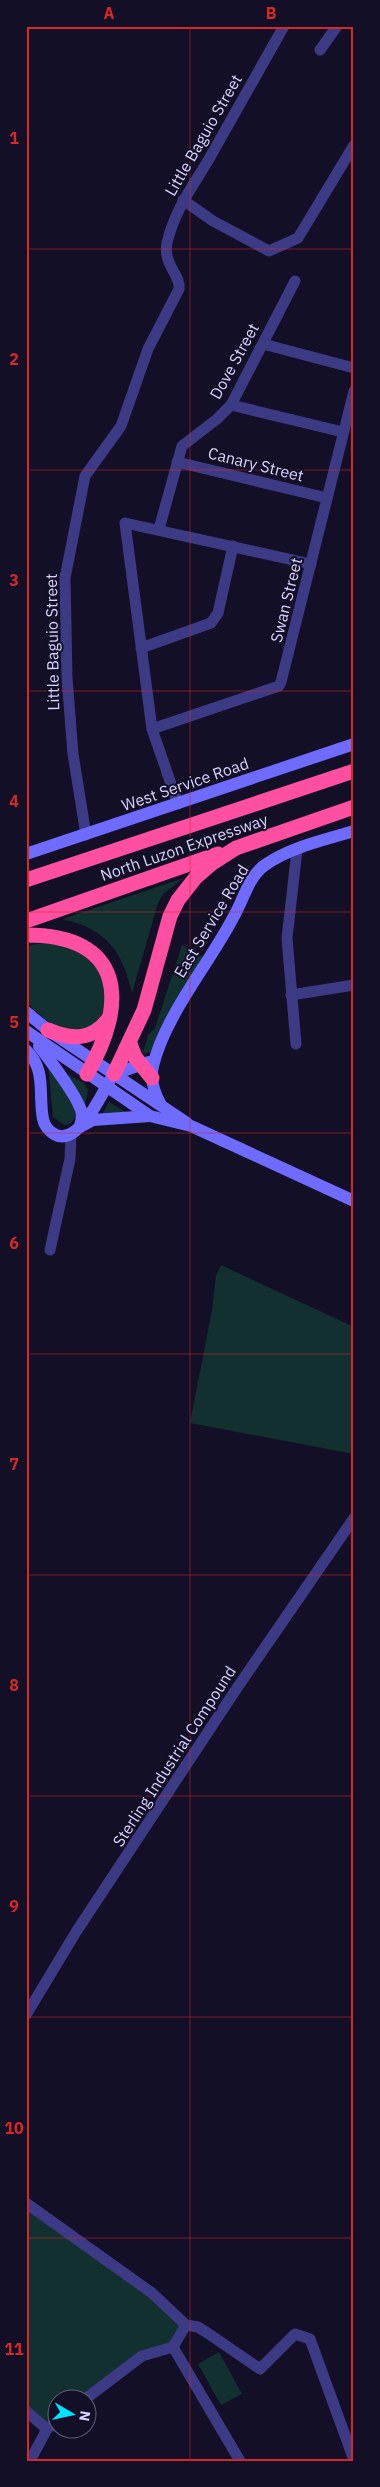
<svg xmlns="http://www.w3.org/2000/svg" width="380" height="2487" viewBox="0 0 380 2487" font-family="'IBM Plex Sans',sans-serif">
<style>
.green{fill:#12302f}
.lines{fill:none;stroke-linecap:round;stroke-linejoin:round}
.street{stroke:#3d3a85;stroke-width:11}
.secondary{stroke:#6f6bff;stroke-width:12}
.highway{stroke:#ff4fa3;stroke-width:15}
.grid{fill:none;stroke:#d62828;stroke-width:1;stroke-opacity:0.55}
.labels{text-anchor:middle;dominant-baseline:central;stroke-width:4;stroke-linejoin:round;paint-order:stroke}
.street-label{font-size:16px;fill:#d9d4ff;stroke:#130f26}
.neatline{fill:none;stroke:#d62828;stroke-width:2}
.grid-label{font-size:16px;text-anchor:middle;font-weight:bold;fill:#d62828}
</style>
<rect width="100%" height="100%" fill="#130f26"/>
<g class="green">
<path d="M184 878 163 894 158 903 132 993C122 950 106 929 62 919Z"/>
<path d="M55 941C64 945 83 949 90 957 115 986 113 1038 63 1029 50 1027 36 1010 26 1002V946Z"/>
<polygon points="182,945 203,957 152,1051 142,1055 148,1035 155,1028"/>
<polygon points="48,1064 75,1109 77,1116 70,1124 64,1125 53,1117"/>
<polygon points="63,1072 84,1083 88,1090 85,1105"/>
<polygon points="109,1102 128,1113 101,1116"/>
<polygon points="221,1265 354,1327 354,1454 190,1423 212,1310 216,1276"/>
<polygon points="26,2203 186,2325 173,2347 142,2356 84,2399 58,2400 57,2421 47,2429 26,2411"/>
<polygon points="219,2352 242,2394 221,2405 198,2364"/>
</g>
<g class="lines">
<g class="street">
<polyline points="320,50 337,26"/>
<polyline points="183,200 213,221 269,251 298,238 354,145"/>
<polyline points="263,344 354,368"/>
<polyline points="231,405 343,432"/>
<polyline points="177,462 327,498"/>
<polyline points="159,529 182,446 217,419 231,405 295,281"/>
<polyline points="141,648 211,623 218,613 233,546"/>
<polyline points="152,729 279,686 281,682 354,391"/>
<polyline points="178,804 152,729 125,523 311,564"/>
<path d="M86 835 73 754 67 678 65 578 85 476 121 426 148 349 179 289C181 275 163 265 167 243 174 211 193 186 209 159 234 114 259 70 284 26"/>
<polyline points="291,995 354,985"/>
<polyline points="296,1044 287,938 297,850"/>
<polyline points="50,1250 70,1159 71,1136"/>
<polyline points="26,2015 76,1932 237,1688 354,1518"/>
<polyline points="26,2203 152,2293 186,2325 198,2327 209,2334 260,2369 295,2334 310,2339 354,2460"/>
<polyline points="173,2347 240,2461"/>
<polyline points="84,2400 142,2356 173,2347 186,2325"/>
<polyline points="26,2411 47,2429"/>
<polyline points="30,2461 47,2429 58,2421"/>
</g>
<g class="secondary">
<polyline points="26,854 354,744"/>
<polyline points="26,1012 48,1030 187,1123"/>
<polyline points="26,1031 150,1116 191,1126 354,1201"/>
<path d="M39 1046C49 1059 80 1100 82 1114 82 1118 81 1123 80 1126"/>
<path d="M26 1050C47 1070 38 1094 43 1119 44 1125 49 1131 54 1134 77 1148 101 1096 110 1080"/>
<polyline points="114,1074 149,1062"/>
<path d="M160 1103C154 1092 150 1079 153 1066 165 1015 210 963 234 916 244 899 248 877 265 865 290 847 325 840 354 831"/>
<polyline points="80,1127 93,1120 150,1116"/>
</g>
<g class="highway">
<polyline points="26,880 354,771"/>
<polyline points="26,921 218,854"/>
<path d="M26 935C125 935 128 1003 87 1074"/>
<path d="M48 1030C71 1040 93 1041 109 1018"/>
<polyline points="130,1044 135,1057 152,1078"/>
<polyline points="114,1074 144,1010 170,916 178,900 196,877 211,864 236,848 354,807"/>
</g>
</g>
<path class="grid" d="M190 26V2461M26 249H354M26 470H354M26 691H354M26 912H354M26 1133H354M26 1354H354M26 1575H354M26 1796H354M26 2017H354M26 2238H354"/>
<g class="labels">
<g class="street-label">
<text transform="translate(203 135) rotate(-60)">Little Baguio Street</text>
<text transform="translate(234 361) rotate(-61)">Dove Street</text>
<text transform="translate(256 464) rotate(14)">Canary Street</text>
<text transform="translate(286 600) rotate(-76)">Swan Street</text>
<text transform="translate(52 642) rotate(-91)">Little Baguio Street</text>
<text transform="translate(185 784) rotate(-19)">West Service Road</text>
<text transform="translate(184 847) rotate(-19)">North Luzon Expressway</text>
<text transform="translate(211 921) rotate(-59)">East Service Road</text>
<text transform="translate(174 1756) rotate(-57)">Sterling Industrial Compound</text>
</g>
</g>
<rect width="380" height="2487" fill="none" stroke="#130f26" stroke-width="55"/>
<g transform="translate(72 2414) rotate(99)"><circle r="24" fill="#130f26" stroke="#625e7d"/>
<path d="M0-4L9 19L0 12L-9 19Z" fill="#00e5ff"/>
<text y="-8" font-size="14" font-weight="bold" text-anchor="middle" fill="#d9d4ff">N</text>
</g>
<rect x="28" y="28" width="324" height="2432" class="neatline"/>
<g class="grid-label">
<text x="109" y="19">A</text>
<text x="271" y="19">B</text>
<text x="14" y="144">1</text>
<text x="14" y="365">2</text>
<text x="14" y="586">3</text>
<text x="14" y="807">4</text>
<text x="14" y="1028">5</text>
<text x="14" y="1249">6</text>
<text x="14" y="1470">7</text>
<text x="14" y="1691">8</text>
<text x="14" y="1912">9</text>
<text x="14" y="2134">10</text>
<text x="14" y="2355">11</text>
</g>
</svg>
